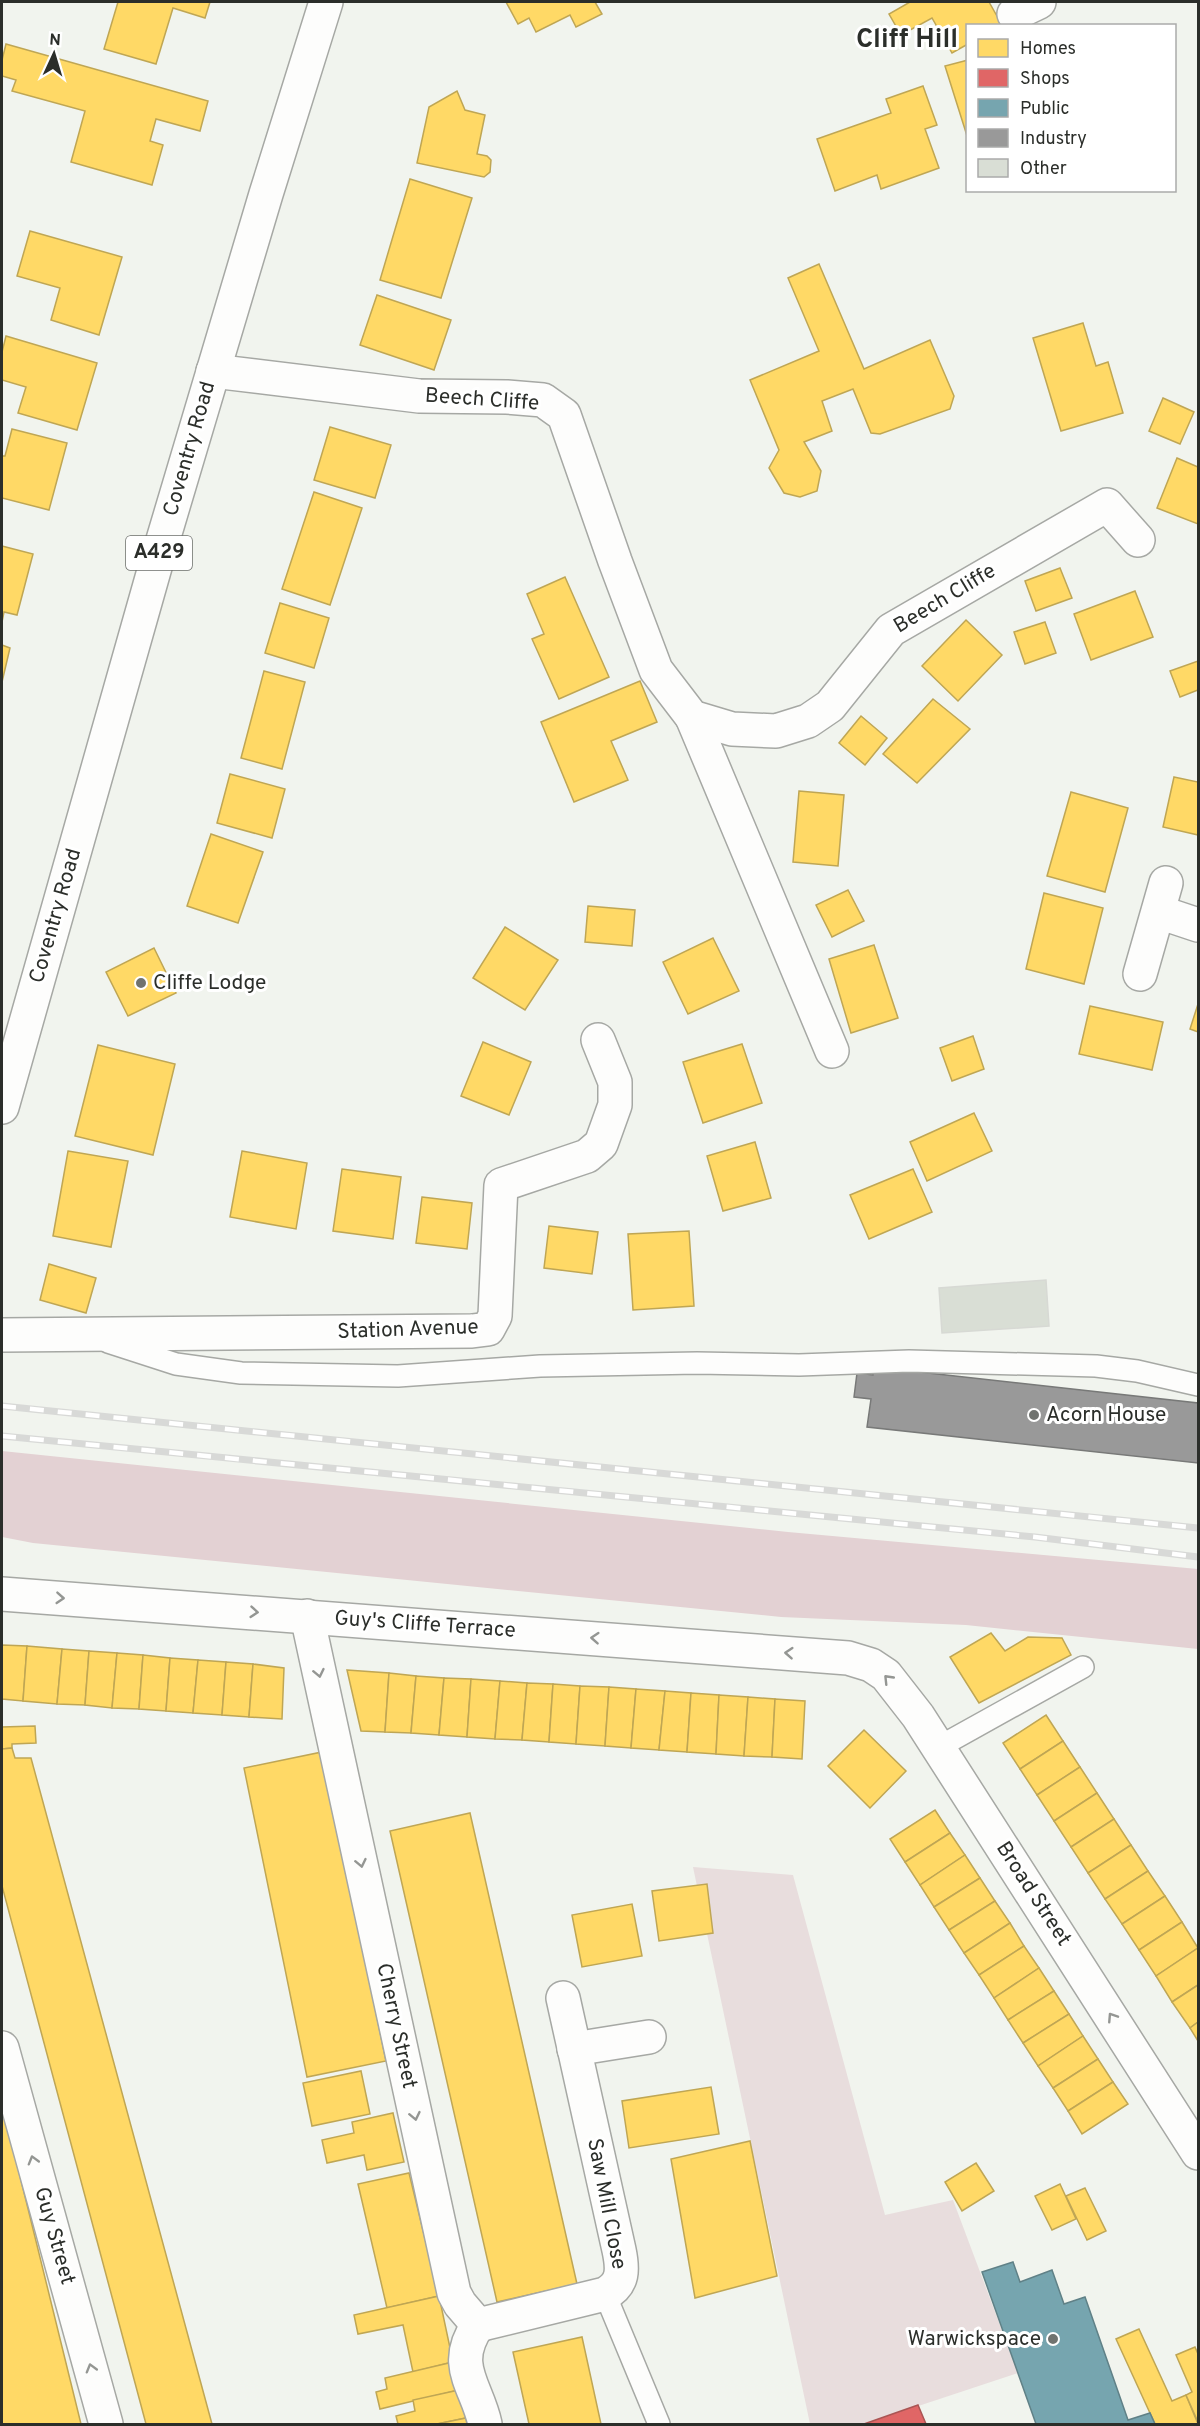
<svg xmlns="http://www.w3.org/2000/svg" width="1200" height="2426" viewBox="0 0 1200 2426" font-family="Overpass,sans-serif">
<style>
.green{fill:#e8dddd}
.forest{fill:#e3d1d3}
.homes{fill:#ffd966;stroke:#bfa654;stroke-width:1.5}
.shops{fill:#e06666;stroke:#aa5554;stroke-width:1.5}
.public{fill:#76a5af;stroke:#608187;stroke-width:1.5}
.industry{fill:#999;stroke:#787978;stroke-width:1.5}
.building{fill:#d9ded5;stroke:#d7d9d4;stroke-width:1.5}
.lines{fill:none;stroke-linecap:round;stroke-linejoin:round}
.lane-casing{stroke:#a6a8a4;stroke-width:24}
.street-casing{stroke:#a6a8a4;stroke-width:36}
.primary-casing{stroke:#a6a8a4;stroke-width:36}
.lane{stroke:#fdfdfc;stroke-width:21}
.street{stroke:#fdfdfc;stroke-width:33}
.primary{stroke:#fdfdfc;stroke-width:33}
.rail-casing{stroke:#d8d9d7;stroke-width:7}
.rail{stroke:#fff;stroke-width:4.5;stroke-dasharray:14;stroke-linecap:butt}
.oneway{stroke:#949693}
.poi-dot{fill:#70736f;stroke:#fff;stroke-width:2}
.labels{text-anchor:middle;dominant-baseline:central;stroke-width:6;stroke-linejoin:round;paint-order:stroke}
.shield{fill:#fff;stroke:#6b6d6a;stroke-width:1.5}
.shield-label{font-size:20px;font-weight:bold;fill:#2b2e2a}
.street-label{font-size:21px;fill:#2b2e2a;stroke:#fff}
.poi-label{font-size:21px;fill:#2b2e2a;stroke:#fff;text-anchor:start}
.district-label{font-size:27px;font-weight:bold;fill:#2b2e2a;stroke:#fff}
</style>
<rect width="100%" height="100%" fill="#f1f4ee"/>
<polygon class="green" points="693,1867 793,1875 885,2215 953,2200 1018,2373 864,2424 810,2424"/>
<polygon class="forest" points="2,1451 788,1532 1198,1569 1198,1649 966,1625 781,1617 33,1543 2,1537"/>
<g class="homes">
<polygon points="118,2 210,2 205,18 173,8 156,64 104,49"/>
<polygon points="506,2 595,2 602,14 576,27 570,15 536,32 529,18 518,24"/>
<polygon points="910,2 989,2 1002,25 968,26 968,44 952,53 932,18 901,35 889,14"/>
<polygon points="6,44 208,101 200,131 156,119 150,141 163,145 152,185 71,162 85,111 12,91 16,80 2,76 2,60"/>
<polygon points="968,60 968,139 945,66"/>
<polygon points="923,86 937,125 925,129 939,168 881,189 877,175 835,191 817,139 891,113 886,99"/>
<polygon points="457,91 465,110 485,115 477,154 487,156 491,160 490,172 484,177 417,163 429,107"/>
<polygon points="410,179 472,198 441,298 380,280"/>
<polygon points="30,231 122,257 99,335 51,320 60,288 17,276"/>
<polygon points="819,264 864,369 930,340 954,396 950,409 880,434 871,433 853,389 822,401 832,431 804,442 821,471 817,491 800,497 784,493 769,468 779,450 750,380 819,351 788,278"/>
<polygon points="377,295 451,320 434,370 360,345"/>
<polygon points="1083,323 1096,366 1108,362 1123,413 1061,431 1033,338"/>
<polygon points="6,336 97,363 77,430 18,413 26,387 2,380 2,352"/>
<polygon points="1163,398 1194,412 1180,444 1149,431"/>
<polygon points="330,427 391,445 375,498 314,480"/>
<polygon points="12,429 67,443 49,510 2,498 2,456 5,456"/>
<polygon points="1177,458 1198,467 1198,524 1157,508"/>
<polygon points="314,492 362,508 330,605 282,589"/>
<polygon points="2,546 33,554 17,615 4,612 2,622"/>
<polygon points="1060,568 1072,598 1036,611 1025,581"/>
<polygon points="565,577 609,677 559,699 532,639 544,634 527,594"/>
<polygon points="1135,591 1153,637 1091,660 1074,614"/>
<polygon points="280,603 329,618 314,668 265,653"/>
<polygon points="966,620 1002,655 958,701 922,666"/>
<polygon points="1045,622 1056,653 1025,664 1014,632"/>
<polygon points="2,645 10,648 2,682"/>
<polygon points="1198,661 1198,690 1180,697 1170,671"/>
<polygon points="264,671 305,682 282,769 241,758"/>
<polygon points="640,681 657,722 611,741 628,780 574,802 541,722"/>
<polygon points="933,699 970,729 917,783 883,754"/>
<polygon points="861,716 887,738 865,765 839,743"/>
<polygon points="230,774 285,789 272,838 217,823"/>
<polygon points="1174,777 1198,782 1198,835 1163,827"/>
<polygon points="799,791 844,795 838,866 793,862"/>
<polygon points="1071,792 1128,808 1105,892 1047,876"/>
<polygon points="211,834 263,852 238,923 187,906"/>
<polygon points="848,890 864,921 832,937 816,905"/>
<polygon points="1044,893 1103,908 1084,984 1026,969"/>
<polygon points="588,906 635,910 632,946 585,942"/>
<polygon points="505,927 558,960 525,1010 473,978"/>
<polygon points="713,938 739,991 688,1014 663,962"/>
<polygon points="874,945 898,1018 851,1033 829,959"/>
<polygon points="154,948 176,993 128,1016 106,972"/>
<polygon points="1198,1004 1198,1032 1190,1029"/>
<polygon points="1090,1006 1163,1022 1152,1070 1079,1054"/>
<polygon points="973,1036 984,1069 952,1081 940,1048"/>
<polygon points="483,1042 531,1062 509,1115 461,1096"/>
<polygon points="742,1044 762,1103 703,1123 683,1062"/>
<polygon points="98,1045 175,1064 153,1155 75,1136"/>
<polygon points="974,1113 992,1151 927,1181 910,1142"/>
<polygon points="755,1142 771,1198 723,1211 707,1156"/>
<polygon points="68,1151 128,1161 111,1247 53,1236"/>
<polygon points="242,1151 307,1163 296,1229 230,1217"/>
<polygon points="342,1169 401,1177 393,1239 333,1231"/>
<polygon points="913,1169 932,1212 869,1239 850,1195"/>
<polygon points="422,1197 472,1203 467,1249 416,1243"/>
<polygon points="549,1226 598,1232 592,1274 544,1268"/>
<polygon points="689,1231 694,1306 633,1310 628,1234"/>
<polygon points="49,1264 96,1278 86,1313 40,1300"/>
<polygon points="991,1633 1005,1651 1028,1637 1062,1638 1071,1655 979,1703 950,1657"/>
<polygon points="2,1645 27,1646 23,1701 2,1699"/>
<polygon points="27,1646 62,1649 57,1704 23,1701"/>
<polygon points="62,1649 89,1651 85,1705 57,1704"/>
<polygon points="89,1651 117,1653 112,1708 85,1705"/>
<polygon points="117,1653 143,1655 139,1709 112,1708"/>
<polygon points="143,1655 170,1658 166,1711 139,1709"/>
<polygon points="170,1658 198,1660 193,1713 166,1711"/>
<polygon points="198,1660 226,1662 222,1715 193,1713"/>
<polygon points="226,1662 253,1664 249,1717 222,1715"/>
<polygon points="253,1664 284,1668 282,1719 249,1717"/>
<polygon points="347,1670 389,1673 385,1732 361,1731"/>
<polygon points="389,1673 416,1676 411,1733 385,1732"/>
<polygon points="416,1676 444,1678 439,1735 411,1733"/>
<polygon points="444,1678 471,1679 467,1737 439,1735"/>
<polygon points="471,1679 500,1681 495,1739 467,1737"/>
<polygon points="500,1681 527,1683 522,1740 495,1739"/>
<polygon points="527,1683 553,1684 549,1742 522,1740"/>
<polygon points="553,1684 580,1686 576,1744 549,1742"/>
<polygon points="580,1686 609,1687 605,1746 576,1744"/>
<polygon points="609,1687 636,1689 631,1748 605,1746"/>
<polygon points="636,1689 665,1691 659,1750 631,1748"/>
<polygon points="665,1691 691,1693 687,1752 659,1750"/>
<polygon points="691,1693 719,1695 716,1754 687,1752"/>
<polygon points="719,1695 748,1697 744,1756 716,1754"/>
<polygon points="748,1697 775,1699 772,1757 744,1756"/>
<polygon points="775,1699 805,1701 802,1759 772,1757"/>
<polygon points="1046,1715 1063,1741 1020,1769 1003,1743"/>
<polygon points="35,1726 36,1743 12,1744 12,1748 2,1749 2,1727"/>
<polygon points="864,1730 906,1771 870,1808 828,1766"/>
<polygon points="1063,1741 1080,1767 1037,1795 1020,1769"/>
<polygon points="12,1748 15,1758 31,1758 212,2424 146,2424 2,1886 2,1749"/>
<polygon points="322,1752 386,2061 307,2077 244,1768"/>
<polygon points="1080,1767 1097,1793 1054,1821 1037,1795"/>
<polygon points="1097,1793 1114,1819 1071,1847 1054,1821"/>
<polygon points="935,1810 950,1833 905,1862 890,1839"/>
<polygon points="470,1813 577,2284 497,2302 390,1831"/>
<polygon points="1114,1819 1131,1845 1088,1873 1071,1847"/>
<polygon points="950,1833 965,1855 920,1885 905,1862"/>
<polygon points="1131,1845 1148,1871 1105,1899 1088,1873"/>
<polygon points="965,1855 980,1878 934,1907 920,1885"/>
<polygon points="1148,1871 1165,1896 1122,1924 1105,1899"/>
<polygon points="980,1878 995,1901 949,1930 934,1907"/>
<polygon points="707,1884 713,1933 659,1941 652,1891"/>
<polygon points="1165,1896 1182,1922 1139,1950 1122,1924"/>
<polygon points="995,1901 1010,1923 964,1953 949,1930"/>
<polygon points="632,1904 642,1956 582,1967 572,1915"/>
<polygon points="1182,1922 1198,1948 1156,1976 1139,1950"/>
<polygon points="1010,1923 1024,1946 979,1975 964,1953"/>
<polygon points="1024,1946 1039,1968 994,1998 979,1975"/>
<polygon points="1198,1948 1198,1985 1172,2002 1156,1976"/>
<polygon points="1039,1968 1054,1991 1008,2020 994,1998"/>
<polygon points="1198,1985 1198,2022 1190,2028 1172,2002"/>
<polygon points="1054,1991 1069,2014 1023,2043 1008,2020"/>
<polygon points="1069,2014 1083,2036 1038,2066 1023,2043"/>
<polygon points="1198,2022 1198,2041 1190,2028"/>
<polygon points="1083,2036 1098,2059 1053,2088 1038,2066"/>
<polygon points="1098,2059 1113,2082 1068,2111 1053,2088"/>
<polygon points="361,2071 370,2114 312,2126 303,2083"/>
<polygon points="1113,2082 1128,2104 1082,2134 1068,2111"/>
<polygon points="711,2087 719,2134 629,2148 622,2101"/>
<polygon points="2,2103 81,2424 2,2424"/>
<polygon points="393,2113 404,2162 367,2170 364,2155 327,2163 322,2140 354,2133 352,2122"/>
<polygon points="750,2141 777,2276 695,2298 671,2159"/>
<polygon points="976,2163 994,2191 962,2211 945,2182"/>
<polygon points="409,2173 439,2296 387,2308 358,2184"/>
<polygon points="1060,2184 1076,2219 1052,2230 1035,2196"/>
<polygon points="1085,2188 1106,2231 1087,2240 1066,2196"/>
<polygon points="439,2296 453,2362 413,2372 403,2325 358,2334 354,2315"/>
<polygon points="1139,2329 1172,2401 1186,2395 1198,2424 1155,2424 1116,2339"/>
<polygon points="582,2337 601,2424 529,2424 513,2352"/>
<polygon points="1195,2347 1198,2354 1198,2422 1186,2395 1192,2392 1176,2355"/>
<polygon points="453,2362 459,2390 380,2409 376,2392 387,2389 385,2378"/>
<polygon points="459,2390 466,2418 437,2424 398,2424 396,2416 415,2411 413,2400"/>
<polygon points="466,2418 467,2424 437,2424"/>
</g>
<polygon class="shops" points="918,2405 926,2424 864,2424"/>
<polygon class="public" points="1013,2262 1020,2282 1052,2270 1064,2304 1085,2297 1128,2420 1150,2413 1155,2424 1036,2424 982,2272"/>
<polygon class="industry" points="874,1367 1198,1403 1198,1463 867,1427 871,1399 854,1397 857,1373 873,1375"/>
<polygon class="building" points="1046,1280 1049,1326 942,1333 939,1288"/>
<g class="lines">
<g class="lane-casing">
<g id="lane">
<polyline points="108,1342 176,1364 241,1373 398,1376 540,1366 697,1363 799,1365 909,1361 1096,1366 1137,1371 1198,1385"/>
<polyline points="939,1747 1083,1667"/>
<polyline points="605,2294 659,2424"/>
</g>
</g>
<g class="street-casing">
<g id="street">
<polyline points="1014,14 1039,2"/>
<polyline points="213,371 419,396 507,397 543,400 564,415 615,561 656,670 692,717 732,729 776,731 808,721 830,706 891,630 1107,505 1138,540"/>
<polyline points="692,717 832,1051"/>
<polyline points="1159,912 1198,925"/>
<polyline points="1140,974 1166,883"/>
<polyline points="2,1335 472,1331 488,1329 495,1316 501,1185 587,1156 601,1144 615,1105 615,1082 598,1040"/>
<polyline points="2,1594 848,1658 871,1665 886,1675 918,1716 1198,2153"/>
<polyline points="307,1616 454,2293 460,2304 478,2325"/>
<polyline points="2,2048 106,2424"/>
<polyline points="574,2049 649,2037"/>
<path d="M478 2325 605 2294C624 2284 623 2269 619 2250L563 1998"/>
<path d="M478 2325C450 2365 477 2386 485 2424"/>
</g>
</g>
<g class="primary-casing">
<polyline id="primary" points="2,1107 157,560 266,194 326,2"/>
</g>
<use href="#lane" class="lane"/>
<use href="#street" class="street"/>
<use href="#primary" class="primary"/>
<g class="rail-casing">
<g id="rail">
<polyline points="2,1406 1198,1528"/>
<polyline points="2,1436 1035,1537 1198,1557"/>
</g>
</g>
<use href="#rail" class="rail"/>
</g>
<defs><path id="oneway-chevron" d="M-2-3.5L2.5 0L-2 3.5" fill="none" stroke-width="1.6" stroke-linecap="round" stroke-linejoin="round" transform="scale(1.5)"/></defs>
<g class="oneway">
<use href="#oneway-chevron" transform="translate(60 1598) rotate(4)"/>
<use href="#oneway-chevron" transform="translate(254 1612) rotate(5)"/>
<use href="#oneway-chevron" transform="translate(595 1638) rotate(-176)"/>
<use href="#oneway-chevron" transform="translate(789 1653) rotate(-176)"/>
<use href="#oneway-chevron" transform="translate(319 1673) rotate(78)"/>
<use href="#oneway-chevron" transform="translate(888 1679) rotate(-134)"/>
<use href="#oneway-chevron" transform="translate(361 1863) rotate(78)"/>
<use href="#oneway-chevron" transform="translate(1112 2017) rotate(-123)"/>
<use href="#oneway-chevron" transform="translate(415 2116) rotate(78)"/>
<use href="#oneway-chevron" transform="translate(33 2160) rotate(-106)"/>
<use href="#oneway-chevron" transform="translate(91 2368) rotate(-106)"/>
</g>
<g class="poi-dot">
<circle cx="141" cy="983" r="6"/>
<circle cx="1034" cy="1415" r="6"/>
<circle cx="1053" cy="2339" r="6"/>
</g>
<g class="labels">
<rect class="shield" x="126" y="536" width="66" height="34" rx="4.5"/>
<g class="shield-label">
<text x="159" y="553">A429</text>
</g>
<g class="street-label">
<text transform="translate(482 400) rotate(4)">Beech Cliffe</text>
<text transform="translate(190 449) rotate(-74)">Coventry Road</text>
<text transform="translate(945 599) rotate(-31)">Beech Cliffe</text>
<text transform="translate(56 916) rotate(-74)">Coventry Road</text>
<text transform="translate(408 1330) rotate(-2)">Station Avenue</text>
<text transform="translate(425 1625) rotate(4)">Guy's Cliffe Terrace</text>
<text transform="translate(1033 1894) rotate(57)">Broad Street</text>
<text transform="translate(396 2026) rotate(78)">Cherry Street</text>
<text transform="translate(606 2204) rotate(79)">Saw Mill Close</text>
<text transform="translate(54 2236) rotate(74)">Guy Street</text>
</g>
<g class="poi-label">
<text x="153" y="983">Cliffe Lodge</text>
<text x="1046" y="1415">Acorn House</text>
<text x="1041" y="2339" text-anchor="end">Warwickspace</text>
</g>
<g class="district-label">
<text x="907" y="40">Cliff Hill</text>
</g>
</g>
<rect width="1200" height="2426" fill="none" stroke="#2b2e2a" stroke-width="6"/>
<rect x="966" y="24" width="210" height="168" fill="#ffffff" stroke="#aaabaa" stroke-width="1.5"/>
<rect x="978" y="39" width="30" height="18" fill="#ffd966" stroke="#aaabaa" stroke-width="1.5"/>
<text x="1020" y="54" font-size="18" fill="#2b2e2a">Homes</text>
<rect x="978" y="69" width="30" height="18" fill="#e06666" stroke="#aaabaa" stroke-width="1.5"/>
<text x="1020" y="84" font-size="18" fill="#2b2e2a">Shops</text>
<rect x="978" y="99" width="30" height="18" fill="#76a5af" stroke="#aaabaa" stroke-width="1.5"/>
<text x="1020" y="114" font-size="18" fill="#2b2e2a">Public</text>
<rect x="978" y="129" width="30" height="18" fill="#999999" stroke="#aaabaa" stroke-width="1.5"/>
<text x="1020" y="144" font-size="18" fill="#2b2e2a">Industry</text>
<rect x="978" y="159" width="30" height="18" fill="#d9ded5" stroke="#aaabaa" stroke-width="1.5"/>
<text x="1020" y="174" font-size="18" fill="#2b2e2a">Other</text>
<g transform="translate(54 54) rotate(4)" stroke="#ffffff" stroke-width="4.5" paint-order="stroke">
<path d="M0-4.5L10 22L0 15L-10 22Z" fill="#2b2e2a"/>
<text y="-9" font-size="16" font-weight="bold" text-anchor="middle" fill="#2b2e2a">N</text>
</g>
</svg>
